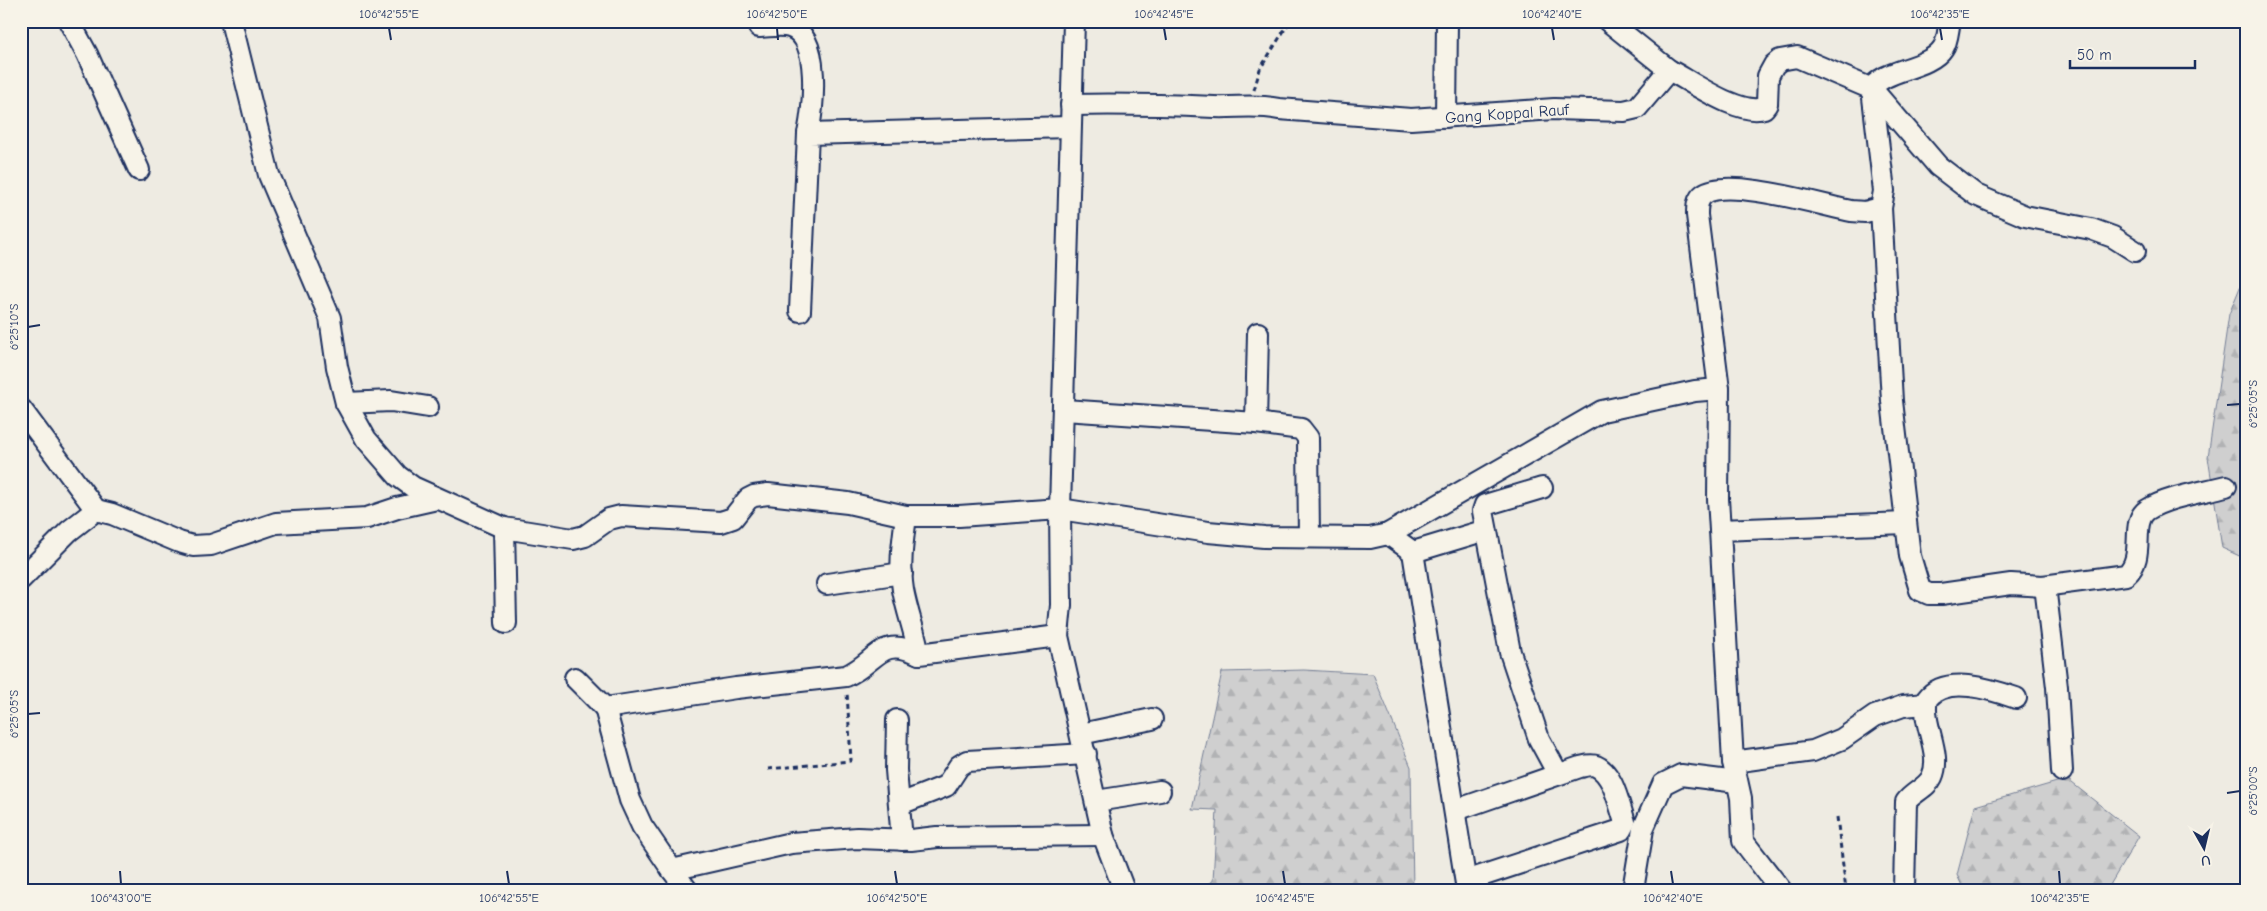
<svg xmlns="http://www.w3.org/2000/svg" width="2267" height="911" viewBox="0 0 2267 911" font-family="'Comic Neue',sans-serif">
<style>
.forest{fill:url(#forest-firs);stroke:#757f96}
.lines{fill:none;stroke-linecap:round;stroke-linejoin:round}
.minor-casing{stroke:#1b2f5e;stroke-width:24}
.path{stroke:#1b2f5e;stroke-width:3;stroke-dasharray:5 4;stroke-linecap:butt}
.minor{stroke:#f7f3e8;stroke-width:20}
.ticks{fill:none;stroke:#1b2f5e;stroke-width:2}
.labels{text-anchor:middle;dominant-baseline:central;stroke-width:4;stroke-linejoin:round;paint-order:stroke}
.street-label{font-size:16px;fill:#1b2f5e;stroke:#f7f3e8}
.neatline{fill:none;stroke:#1b2f5e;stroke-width:2}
.ticks-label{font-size:12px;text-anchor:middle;fill:#1b2f5e}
</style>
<defs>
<pattern id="forest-firs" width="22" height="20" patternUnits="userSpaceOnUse" patternTransform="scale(1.25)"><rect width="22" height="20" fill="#cfcfcf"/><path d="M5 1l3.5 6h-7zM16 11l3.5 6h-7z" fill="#b1b2b4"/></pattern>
</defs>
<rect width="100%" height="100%" fill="#eeebe2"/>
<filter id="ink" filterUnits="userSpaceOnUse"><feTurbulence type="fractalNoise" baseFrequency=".02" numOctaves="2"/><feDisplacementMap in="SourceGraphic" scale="10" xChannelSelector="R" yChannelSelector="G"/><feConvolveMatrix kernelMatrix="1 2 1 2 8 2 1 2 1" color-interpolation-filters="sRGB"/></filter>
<g filter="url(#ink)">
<g class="forest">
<polygon points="2246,273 2246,559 2222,548 2208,457 2229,314"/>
<polygon points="1304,670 1373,674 1411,767 1413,890 1195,890 1213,881 1217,810 1192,809 1222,672"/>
<polygon points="2067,779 2139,836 2110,885 2114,890 1964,890 1957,875 1975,806"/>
</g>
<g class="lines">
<g class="minor-casing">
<g id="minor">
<polyline points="69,21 87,54 139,170"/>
<polyline points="231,21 269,175 330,318 337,367 346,403 366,439 398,476 413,487 504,528 573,539 585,536 609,519 621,516 721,522 733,518 748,499 754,496 768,494 848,503 906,516 959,516 1060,509 1208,532 1264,537 1370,538 1388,534 1602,411 1695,391 1719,389"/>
<polyline points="1074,21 1060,509 1061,605 1058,636 1103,835 1124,890"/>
<polyline points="1608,21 1669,70"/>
<path d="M759 27C768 27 781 24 790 27 822 37 813 109 808 134"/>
<path d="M1071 105C1119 104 1166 105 1214 107 1237 108 1256 104 1279 109L1411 119 1554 109 1624 111 1637 108 1669 70C1692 82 1739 116 1764 108L1767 104 1768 76 1774 65 1780 60 1797 57 1872 89 1938 166 1976 195 2025 216 2091 229 2113 237 2135 251"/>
<polyline points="1446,117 1447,21"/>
<path d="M1881 208 1892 401 1910 556 1920 590 1929 594H1941L2011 584 2043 586 2126 575C2147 557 2129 523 2147 510 2167 497 2203 492 2226 486"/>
<polyline points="800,311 808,134 1070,127"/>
<polyline points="346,403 391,401 428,407"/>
<polyline points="21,409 96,510"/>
<polyline points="1064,410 1256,423 1301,429 1308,438 1309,537"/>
<polyline points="1256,423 1258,333"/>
<polyline points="1542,488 1485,505 1483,511 1510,652 1539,739 1558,774"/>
<path d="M906 516C903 540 899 565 903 590 907 612 915 632 919 654"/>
<path d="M1906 523 1720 530 1718 499 1719 389 1697 215C1697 207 1697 199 1704 194 1727 177 1821 205 1851 211L1865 212 1881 208 1884 191 1872 89C1881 69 1929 70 1943 48 1948 41 1948 29 1950 21"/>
<polyline points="504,528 506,623"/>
<polyline points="1720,530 1733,762 1741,798 1743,841 1781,890"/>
<polyline points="1388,534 1413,552 1467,890"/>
<polyline points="1413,552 1486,530"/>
<polyline points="21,579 69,531 96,510 112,514 179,542 193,546 211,545 276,523 367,518 397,508 437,499"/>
<polyline points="827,584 902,573"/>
<polyline points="2043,586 2046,594 2057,687 2062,771"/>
<polyline points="575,678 605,708 630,800 642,826 672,870"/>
<path d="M605 708 736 688 846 676C878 662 879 635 919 654L1058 636"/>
<polyline points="897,720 896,770 902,840"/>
<polyline points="1081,734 1152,719"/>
<polyline points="1733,762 1813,751 1842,739 1875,716 1903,706 1926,704"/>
<polyline points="1096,801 1160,791"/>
<polyline points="900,804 946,786 959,766 967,761 1086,754"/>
<path d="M1456 810 1580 767C1585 766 1591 764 1596 766 1614 774 1619 806 1625 822L1621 830 1466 881"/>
<polyline points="687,890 672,870 791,843 857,838 911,840 937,837 1103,835"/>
<polyline points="1633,890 1643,829 1663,784 1681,775 1737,782"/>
<path d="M1904 890 1906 802C1913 792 1927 788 1932 777 1943 753 1921 724 1927 699 1946 674 1993 690 2016 698"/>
</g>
</g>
<g class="path">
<polyline points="1254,90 1260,69 1290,21"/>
<polyline points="768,769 850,761 851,760 847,692"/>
<polyline points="1837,817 1846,890"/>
</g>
<use href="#minor" class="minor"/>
</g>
</g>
<path class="ticks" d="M389 28 391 40M777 28 778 40M1164 28 1166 40M1552 28 1554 40M1940 28 1942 40M28 327 40 325M2227 405 2240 404M28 714 40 713M2227 793 2240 791M120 871 121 884M507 871 509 884M895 871 897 884M1283 871 1285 884M1671 871 1673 884M2059 871 2060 884"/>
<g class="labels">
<g class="street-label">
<text transform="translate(1507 114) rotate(-4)">Gang Koppal Rauf</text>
</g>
</g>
<rect width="2267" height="911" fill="none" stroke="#f7f3e8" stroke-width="55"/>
<g transform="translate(2204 848) rotate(172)" stroke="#f7f3e8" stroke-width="4" paint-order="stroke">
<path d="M0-4L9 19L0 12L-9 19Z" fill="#1b2f5e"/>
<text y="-8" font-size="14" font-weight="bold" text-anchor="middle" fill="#1b2f5e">U</text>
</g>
<path d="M2070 60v8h125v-8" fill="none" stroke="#1b2f5e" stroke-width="2.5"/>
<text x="2077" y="60" font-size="15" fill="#1b2f5e" stroke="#f7f3e8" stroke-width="4" paint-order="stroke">50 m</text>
<rect x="28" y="28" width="2212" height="856" class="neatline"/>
<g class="ticks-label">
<text x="389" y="18">106°42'55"E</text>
<text x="777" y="18">106°42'50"E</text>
<text x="1164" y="18">106°42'45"E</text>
<text x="1552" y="18">106°42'40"E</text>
<text x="1940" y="18">106°42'35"E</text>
<text transform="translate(14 327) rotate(-90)" y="4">6°25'10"S</text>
<text transform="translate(2253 404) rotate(-90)" y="4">6°25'05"S</text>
<text transform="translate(14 714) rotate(-90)" y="4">6°25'05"S</text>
<text transform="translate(2253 791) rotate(-90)" y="4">6°25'00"S</text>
<text x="121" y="902">106°43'00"E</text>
<text x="509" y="902">106°42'55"E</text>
<text x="897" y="902">106°42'50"E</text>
<text x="1285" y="902">106°42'45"E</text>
<text x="1673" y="902">106°42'40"E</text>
<text x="2060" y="902">106°42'35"E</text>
</g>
</svg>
